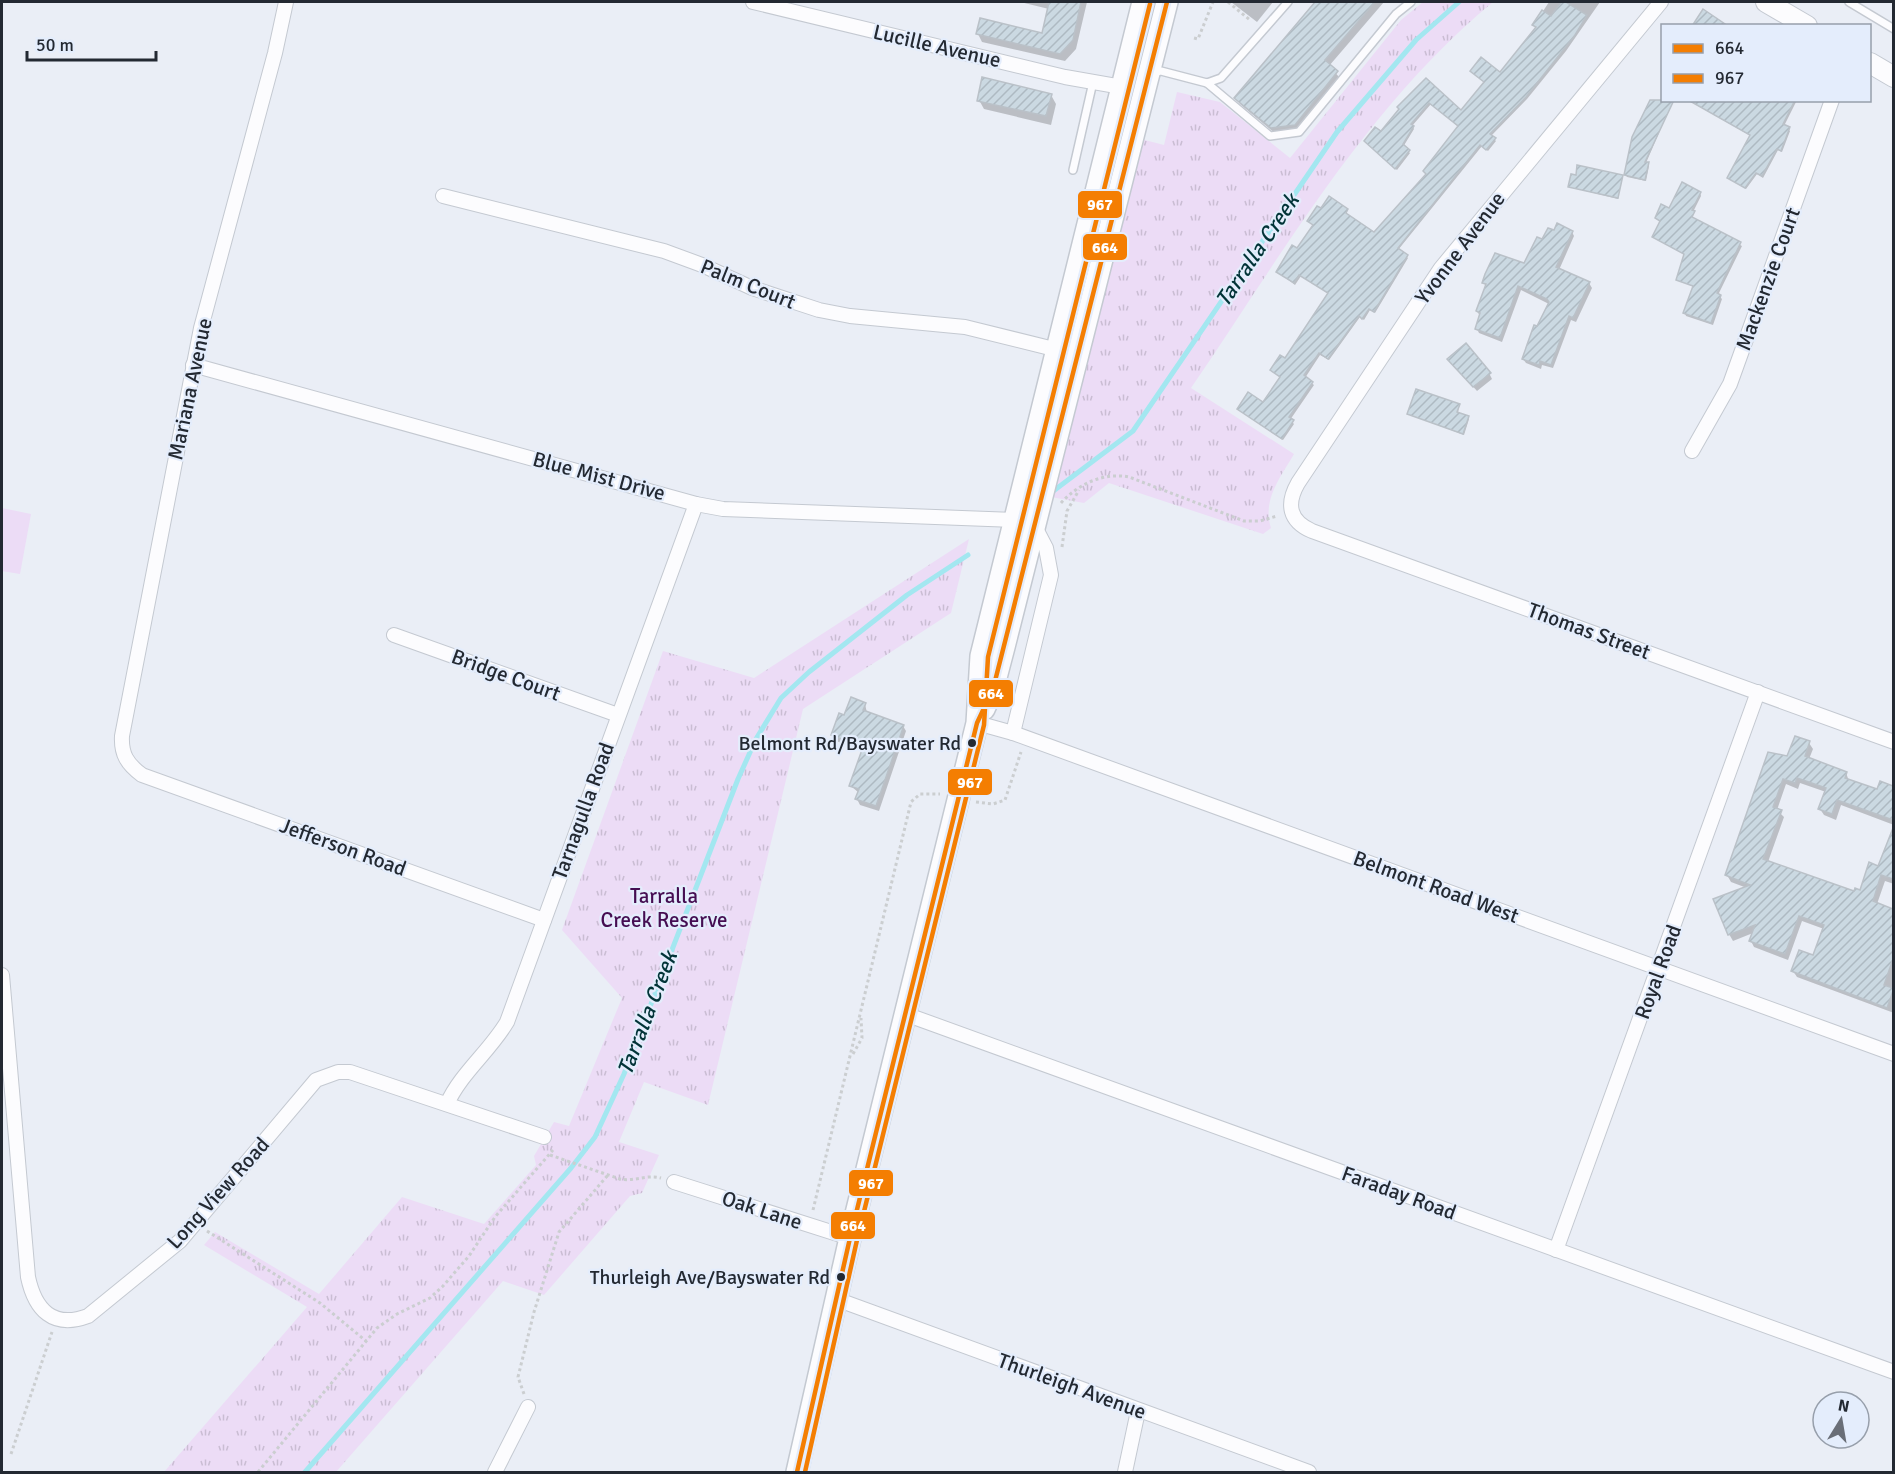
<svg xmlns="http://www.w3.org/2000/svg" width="1895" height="1474" viewBox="0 0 1895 1474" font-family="Signika,sans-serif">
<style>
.grass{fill:url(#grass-tufts)}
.pitch{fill:#ecdcf6}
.shadow{fill:#0003}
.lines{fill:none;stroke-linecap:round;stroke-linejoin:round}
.stream{stroke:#a3e7f0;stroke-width:5}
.building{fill:url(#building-hatch);stroke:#bac1c8;stroke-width:1.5}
.lane-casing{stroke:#c4c9d1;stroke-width:10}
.street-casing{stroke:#c4c9d1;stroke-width:16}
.secondary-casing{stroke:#c4c9d1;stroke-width:22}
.primary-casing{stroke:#c4c9d1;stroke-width:24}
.path{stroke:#cbced0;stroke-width:3;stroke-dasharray:3 3;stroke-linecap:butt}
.lane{stroke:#fcfcfe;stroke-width:7}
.street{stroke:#fcfcfe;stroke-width:14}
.secondary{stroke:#fcfcfe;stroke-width:20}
.primary{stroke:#fcfcfe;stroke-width:21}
.bus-1-casing{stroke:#e4edfc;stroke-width:9}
.bus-2-casing{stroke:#e4edfc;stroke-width:9}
.bus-1{stroke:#f47e02;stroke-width:4.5}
.bus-2{stroke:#f47e02;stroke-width:4.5}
.bus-dot{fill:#232932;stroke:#e4edfc;stroke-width:2}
.labels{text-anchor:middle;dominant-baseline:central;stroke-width:4.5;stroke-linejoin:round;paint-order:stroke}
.bus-label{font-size:20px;fill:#232932;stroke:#e4edfc;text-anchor:end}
.street-label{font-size:21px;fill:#232932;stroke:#e4edfc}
.park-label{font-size:21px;fill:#450e52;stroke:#e4edfc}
.water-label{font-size:22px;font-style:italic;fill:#023438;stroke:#e4edfc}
.line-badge{stroke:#e4edfc;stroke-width:2}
.badge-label{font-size:16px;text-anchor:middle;font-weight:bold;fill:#fff}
</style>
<defs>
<pattern id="grass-tufts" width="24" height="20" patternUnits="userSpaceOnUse" patternTransform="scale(1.5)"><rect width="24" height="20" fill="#ecdcf6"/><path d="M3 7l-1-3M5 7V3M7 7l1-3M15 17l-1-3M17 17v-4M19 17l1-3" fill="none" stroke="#cabdd3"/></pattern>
<pattern id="building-hatch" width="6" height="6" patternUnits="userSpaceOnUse" patternTransform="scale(1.5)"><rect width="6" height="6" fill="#cbd9e2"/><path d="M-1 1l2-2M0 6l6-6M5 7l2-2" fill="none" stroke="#aebac2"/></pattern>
</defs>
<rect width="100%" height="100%" fill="#eaeef6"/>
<g class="grass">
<path d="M1423 2H1493C1366 107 1283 253 1191 388L1294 454C1280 478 1262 500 1271 528L1263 534 1109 483 1084 503 1051 497 1141 139 1164 145 1177 92 1220 102 1290 158 1401 20Z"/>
<polygon points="969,539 951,613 803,709 708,1105 644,1082 619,1142 659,1155 642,1193 630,1196 544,1295 503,1281 336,1472 164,1472 307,1307 204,1245 215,1232 319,1294 402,1197 484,1224 536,1165 534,1156 554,1122 569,1126 622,998 562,930 663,651 754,678"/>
</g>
<polygon class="pitch" points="2,508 31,514 20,574 2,571"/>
<g class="shadow">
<polygon points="1020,2 1087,2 1076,49 1065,61 982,42 978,34 1043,35 1049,9"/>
<polygon points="1231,2 1273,2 1257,22"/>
<polygon points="1316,2 1384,2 1329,66 1340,78 1298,132 1276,134 1240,104 1236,98"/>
<polygon points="1549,2 1600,2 1566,51 1527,99 1491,136 1496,141 1488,151 1482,146 1398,250 1408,258 1375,313 1370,310 1364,320 1360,317 1329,360 1320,355 1305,378 1314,385 1290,420 1294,424 1283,440 1240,411 1239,409 1264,404 1281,378 1272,370 1285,360 1329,294 1301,276 1295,285 1278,272 1298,250 1314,226 1309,221 1347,210 1346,216 1374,234 1427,174 1459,127 1431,104 1412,126 1414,129 1403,147 1410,153 1397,170 1367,143 1381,134 1426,80 1461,112 1500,74 1537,28 1534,25"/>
<polygon points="1051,95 1056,104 1051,125 984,109 979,100"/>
<polygon points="1688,100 1797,100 1784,126 1790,131 1782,152 1778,150 1763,178 1757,174 1746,189 1729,178 1751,136"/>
<polygon points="1667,114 1646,163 1649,166 1646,181 1627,177 1626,175"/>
<polygon points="1622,176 1618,199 1570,187"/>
<polygon points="1700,193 1701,196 1693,212 1693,219 1742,246 1718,295 1722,299 1713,325 1686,316 1685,313 1694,287 1677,279 1685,255 1653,237 1661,222 1656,218"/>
<polygon points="1572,232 1574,236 1559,270 1589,283 1592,288 1576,322 1571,320 1553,368 1542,365 1541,369 1526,363 1523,359 1549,304 1521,290 1502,342 1479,333 1477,329 1480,316 1477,311 1486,287 1484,283 1525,264 1543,241"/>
<polygon points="1453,364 1489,373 1492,379 1477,391"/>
<polygon points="1459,406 1458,413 1469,419 1464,435 1409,414"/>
<polygon points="865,704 867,713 903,726 906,731 879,811 860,805 857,799 859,793 851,786 863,751 836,741 833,735 845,717"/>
<polygon points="1809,743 1813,749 1809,759 1846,773 1849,781 1878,791 1881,783 1894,787 1894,825 1841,805 1836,820 1824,815 1820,809 1826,792 1800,783 1798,789 1786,784 1777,810 1784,817 1768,862 1855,893 1861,892 1878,868 1894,831 1894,884 1885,881 1877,904 1894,910 1894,1013 1797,977 1793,971 1814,957 1824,929 1802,921 1788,960 1754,947 1751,941 1753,933 1733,941 1729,934 1747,888 1731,882 1727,875 1788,757"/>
</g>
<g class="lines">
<g class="stream">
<polyline points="1052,492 1133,431 1337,132 1416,40 1459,2"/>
<polyline points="305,1472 571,1168 595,1137 624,1074 738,779 756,739 781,698 809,672 907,595 968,555"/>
</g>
</g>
<g class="building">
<polygon points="1049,2 1081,2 1073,40 1060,54 976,34 980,18 1042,33"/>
<polygon points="1315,2 1375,2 1325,60 1338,71 1295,125 1271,128 1234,98"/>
<polygon points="1561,2 1566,2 1587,15 1575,35 1526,97 1490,134 1496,138 1486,150 1480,145 1398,248 1408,255 1374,312 1369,309 1362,319 1359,316 1328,359 1319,353 1304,375 1313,382 1289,417 1294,420 1282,439 1237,409 1248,392 1263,402 1280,377 1270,370 1280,355 1285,358 1328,293 1299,275 1294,283 1276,272 1292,245 1297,248 1313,225 1307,221 1317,206 1321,208 1329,196 1348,209 1346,213 1374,232 1426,174 1423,171 1458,126 1429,103 1411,124 1414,126 1403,144 1410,150 1395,169 1364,141 1375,127 1381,131 1399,109 1397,107 1426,78 1461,110 1484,82 1470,71 1481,57 1500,72 1536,27 1532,25 1542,10 1551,16"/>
<polygon points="1703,9 1728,26 1692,26"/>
<polygon points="982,77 1052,94 1046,116 977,101"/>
<polygon points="1650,100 1674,100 1645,162 1649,162 1645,180 1624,175 1632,137"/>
<polygon points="1688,100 1795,100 1783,124 1790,127 1781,151 1777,149 1762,176 1756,173 1745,188 1727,178 1750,135"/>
<polygon points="1577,165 1623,175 1618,198 1568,187 1571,174 1576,175"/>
<polygon points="1682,182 1701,192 1692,210 1695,211 1692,217 1741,242 1717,293 1721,295 1711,323 1683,313 1693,286 1676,280 1684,254 1652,237 1660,221 1655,218 1661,204 1669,208"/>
<polygon points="1557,223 1573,231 1556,267 1590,282 1573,318 1569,316 1551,365 1540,361 1539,365 1522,359 1534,325 1537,326 1549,302 1547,299 1518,286 1500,338 1475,329 1480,313 1476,311 1486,284 1482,283 1485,274 1495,253 1524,263 1537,237 1542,239 1548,228 1554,230"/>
<polygon points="1466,343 1491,373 1473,387 1447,359"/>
<polygon points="1416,389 1460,404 1457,412 1469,416 1463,434 1407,414"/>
<polygon points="851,697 866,703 863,710 904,725 876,806 855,799 859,789 849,786 863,747 831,735 839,713 844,715"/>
<polygon points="1795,736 1810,741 1805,756 1847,772 1845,778 1877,789 1880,781 1893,786 1893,820 1837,800 1832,814 1818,809 1826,788 1797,778 1795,783 1783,779 1773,807 1782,810 1763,859 1854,891 1855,888 1860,890 1869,862 1878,866 1893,828 1893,879 1881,875 1873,901 1893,909 1893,959 1884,985 1893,988 1893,991 1887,1008 1791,971 1799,950 1813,955 1824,925 1799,916 1785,954 1749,941 1755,925 1728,935 1713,899 1750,885 1725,875 1768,752 1787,756"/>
</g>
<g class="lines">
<g class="lane-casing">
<g id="lane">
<polyline points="1849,2 1894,29"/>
<polyline points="1154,73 1161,71 1207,83 1221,78 1288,2"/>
<polyline points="1207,83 1270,136 1299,132 1396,14 1411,2"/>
<polyline points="1073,170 1093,82"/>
</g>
</g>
<g class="street-casing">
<g id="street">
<path d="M286 2 275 53 201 328 122 736C121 754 127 764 142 775L544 920"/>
<polyline points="753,2 1065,77 1122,87"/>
<path d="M1661 2 1441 268 1298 483C1286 504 1289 521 1312 531L1894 742"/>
<polyline points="443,196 664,251 702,265 752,288 819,310 850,316 965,327 1058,350"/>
<polyline points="193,365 696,504 723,509 1015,520"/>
<polyline points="1692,451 1730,384 1832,100"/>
<polyline points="394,635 618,715"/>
<polyline points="977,723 1013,733 1894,1054"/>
<polyline points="1013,733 1051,575 1046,548 1034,525"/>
<path d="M2 975 28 1277C35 1310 53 1329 88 1316L180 1241 316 1080 338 1072H350L544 1137"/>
<polyline points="905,1014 1894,1372"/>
<path d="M447 1104C461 1073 489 1052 507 1022L696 504"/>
<polyline points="674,1182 850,1238"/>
<polyline points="1556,1250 1758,692"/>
<polyline points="836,1299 1309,1472"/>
<polyline points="495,1472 528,1407"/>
<polyline points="1125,1472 1138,1411"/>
</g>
</g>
<g class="secondary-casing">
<g id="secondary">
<polyline points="1766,2 1807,26"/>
<polyline points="1870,63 1894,77"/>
</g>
</g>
<g class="primary-casing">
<g id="primary">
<polyline points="984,709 993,689 1004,647 1167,2"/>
<polyline points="797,1472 850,1238 977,723 981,656 1143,2"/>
</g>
</g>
<g class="path">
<polyline points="1228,2 1250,20"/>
<polyline points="1194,38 1198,39 1213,2"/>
<path d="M1061 503C1078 484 1104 472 1129 477L1244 521H1260L1277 516"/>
<polyline points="1062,547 1067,511 1079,490"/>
<polyline points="976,802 993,804 1005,800 1021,752"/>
<polyline points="853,1054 862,1038 861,1018"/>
<path d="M550 1155 620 1179C635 1182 646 1174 661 1178"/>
<polyline points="813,1210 911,802 920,794 940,794"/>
<polyline points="207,1231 320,1303 366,1341"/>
<polyline points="524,1394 518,1377 534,1312 559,1232 608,1175"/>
<polyline points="11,1454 52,1332"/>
<polyline points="258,1472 377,1328 397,1314 430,1298 443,1286 469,1256 495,1217 553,1150"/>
</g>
<use href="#lane" class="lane"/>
<use href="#street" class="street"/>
<use href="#secondary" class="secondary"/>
<use href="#primary" class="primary"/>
<g class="bus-1-casing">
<polyline id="bus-1" points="797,1472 850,1238 977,723 993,689 1167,2"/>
</g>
<g class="bus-2-casing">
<polyline id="bus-2" points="805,1472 857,1240 984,725 988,657 1150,4"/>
</g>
<use href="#bus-1" class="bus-1"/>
<use href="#bus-2" class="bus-2"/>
</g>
<g class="bus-dot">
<circle cx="972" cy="743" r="5"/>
<circle cx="841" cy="1277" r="5"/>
</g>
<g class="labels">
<g class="bus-label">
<text x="961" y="743">Belmont Rd/Bayswater Rd</text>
<text x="830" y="1277">Thurleigh Ave/Bayswater Rd</text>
</g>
<g class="street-label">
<text transform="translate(937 46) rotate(13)">Lucille Avenue</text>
<text transform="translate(1460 248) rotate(-53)">Yvonne Avenue</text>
<text transform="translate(1768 279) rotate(-70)">Mackenzie Court</text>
<text transform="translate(748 284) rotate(22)">Palm Court</text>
<text transform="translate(190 389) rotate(-78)">Mariana Avenue</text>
<text transform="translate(599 476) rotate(15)">Blue Mist Drive</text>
<text transform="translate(1589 631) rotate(20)">Thomas Street</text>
<text transform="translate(506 675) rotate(20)">Bridge Court</text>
<text transform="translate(583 811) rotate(-70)">Tarnagulla Road</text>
<text transform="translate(343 847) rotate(20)">Jefferson Road</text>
<text transform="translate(1436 887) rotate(20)">Belmont Road West</text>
<text transform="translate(1658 972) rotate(-70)">Royal Road</text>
<text transform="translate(218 1193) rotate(-48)">Long View Road</text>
<text transform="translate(1399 1193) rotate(20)">Faraday Road</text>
<text transform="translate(762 1210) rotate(18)">Oak Lane</text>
<text transform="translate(1072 1386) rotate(20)">Thurleigh Avenue</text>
</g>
<g class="park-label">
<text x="664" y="896">Tarralla<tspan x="664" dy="24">Creek Reserve</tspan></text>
</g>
<g class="water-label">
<text transform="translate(1257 250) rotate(-56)">Tarralla Creek</text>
<text transform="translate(647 1013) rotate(-69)">Tarralla Creek</text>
</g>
</g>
<g class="line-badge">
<rect x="1077" y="190" width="46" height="29" rx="6" fill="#f47e02"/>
<rect x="1082" y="233" width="46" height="28" rx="6" fill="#f47e02"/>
<rect x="968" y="679" width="46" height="29" rx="6" fill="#f47e02"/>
<rect x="947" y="768" width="46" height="28" rx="6" fill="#f47e02"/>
<rect x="848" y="1169" width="46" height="28" rx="6" fill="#f47e02"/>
<rect x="830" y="1211" width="46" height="29" rx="6" fill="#f47e02"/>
</g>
<g class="badge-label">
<text x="1100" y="210">967</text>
<text x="1105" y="253">664</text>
<text x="991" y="699">664</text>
<text x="970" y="788">967</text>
<text x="871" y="1189">967</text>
<text x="853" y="1231">664</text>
</g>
<rect width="1895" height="1474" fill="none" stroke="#232932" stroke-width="6"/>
<rect x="1661" y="24" width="210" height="78" fill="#e4edfc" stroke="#979fab" stroke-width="1.5"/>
<rect x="1673" y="44" width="30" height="9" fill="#f47e02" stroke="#979fab" stroke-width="1.5"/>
<text x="1715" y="54" font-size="18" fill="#232932">664</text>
<rect x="1673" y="74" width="30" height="9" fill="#f47e02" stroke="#979fab" stroke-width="1.5"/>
<text x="1715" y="84" font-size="18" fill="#232932">967</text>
<g transform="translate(1841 1420) rotate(11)"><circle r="28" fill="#e4edfc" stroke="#979fab" stroke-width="1.5"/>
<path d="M0-4.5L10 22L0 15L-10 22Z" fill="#696e77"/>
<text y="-9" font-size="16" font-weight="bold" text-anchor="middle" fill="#232932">N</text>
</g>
<path d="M27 51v9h129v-9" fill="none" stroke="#232932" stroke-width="3"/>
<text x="36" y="51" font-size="18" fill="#232932" stroke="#e4edfc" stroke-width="4.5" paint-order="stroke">50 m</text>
</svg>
